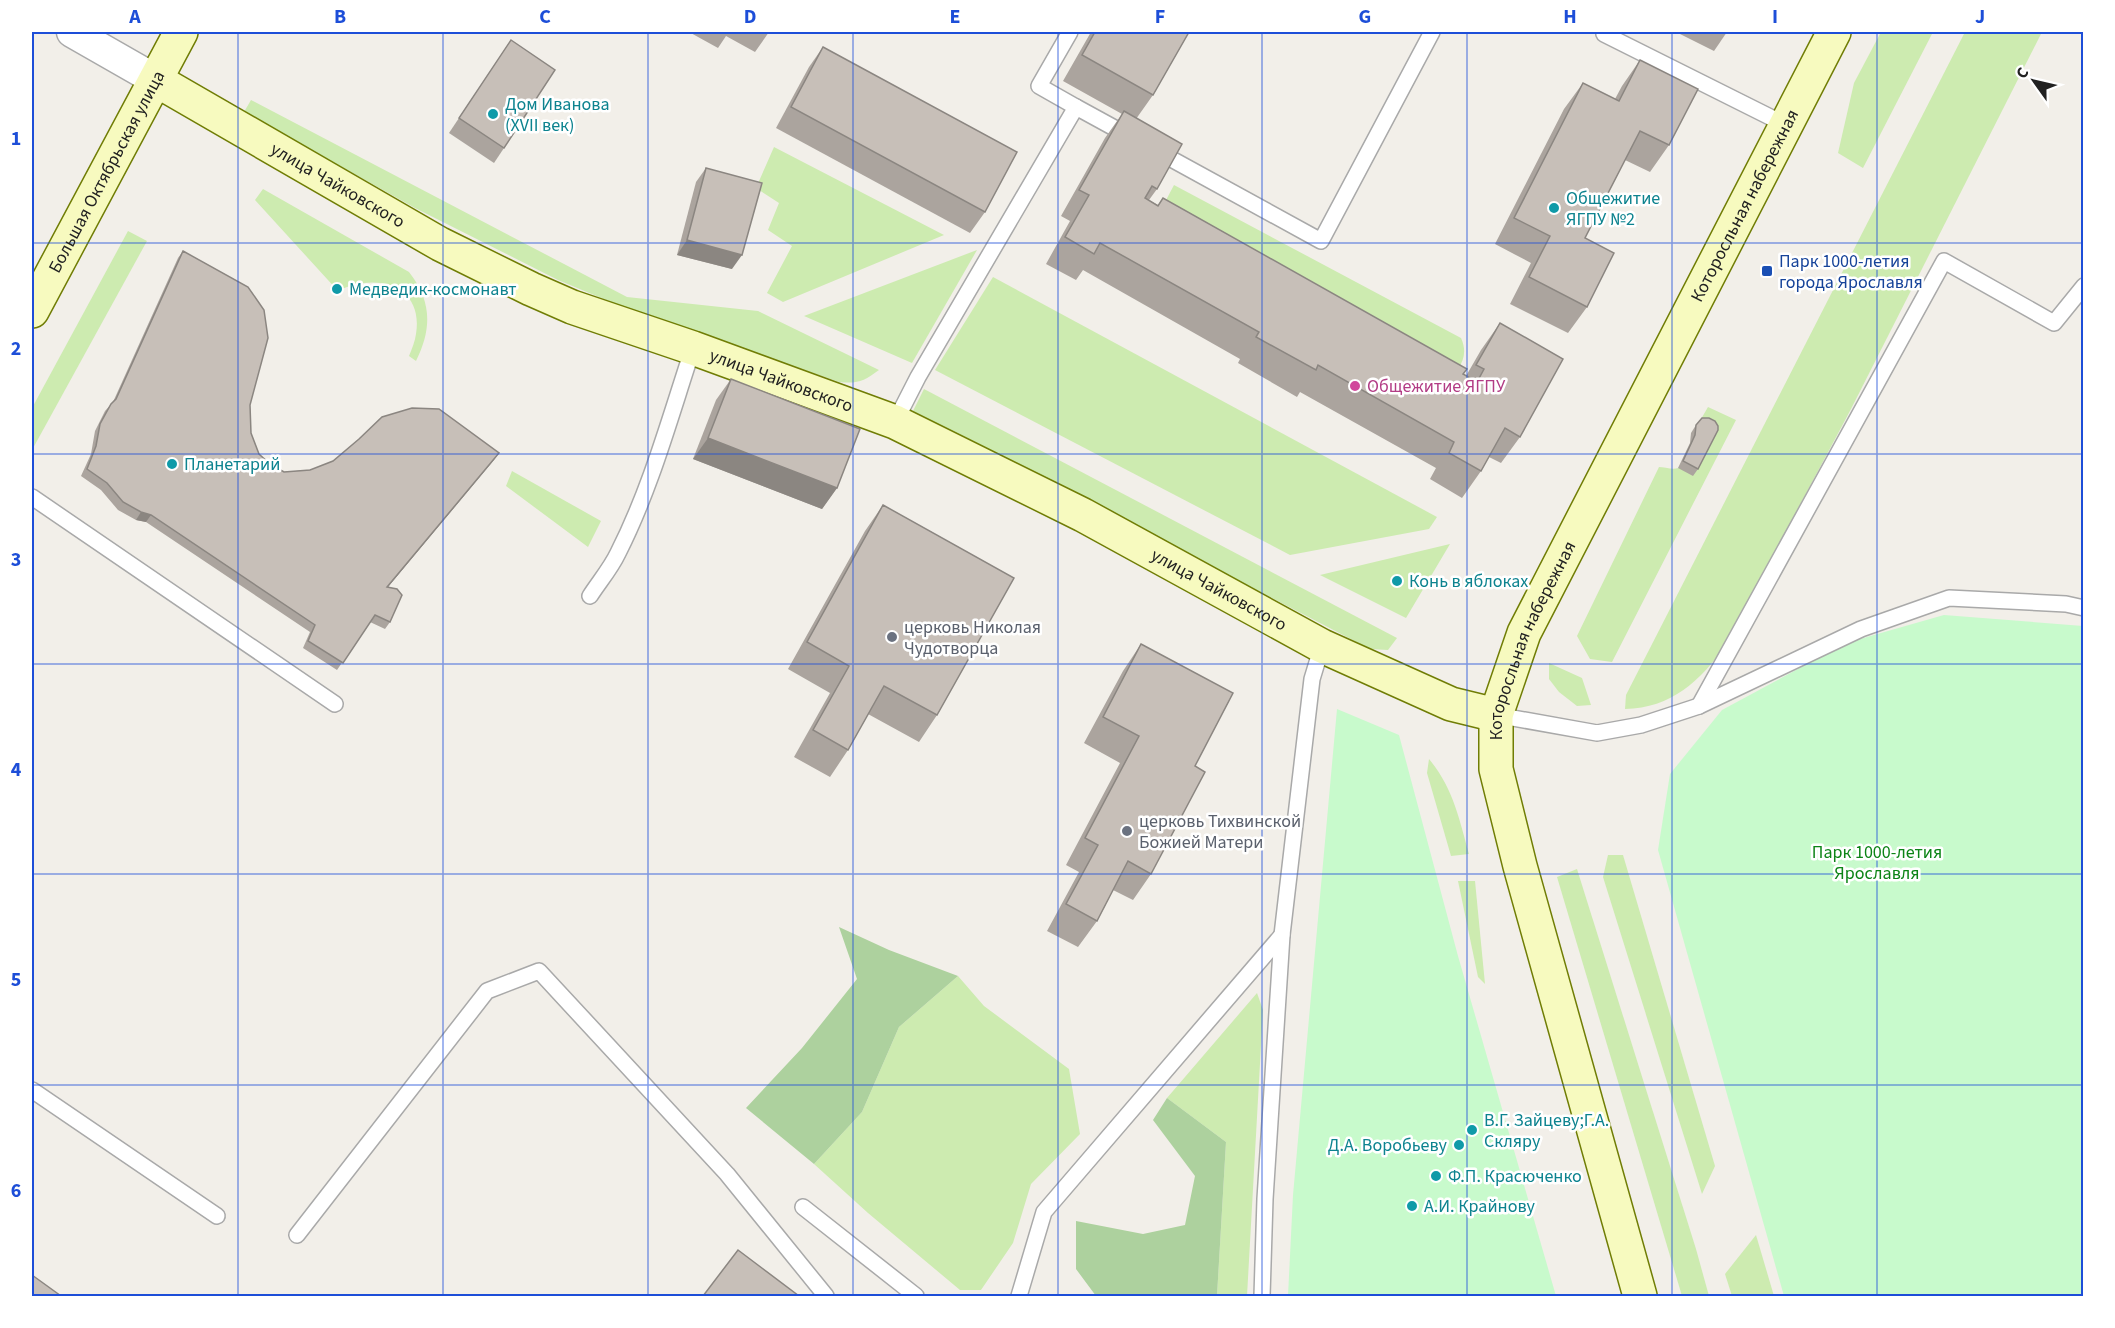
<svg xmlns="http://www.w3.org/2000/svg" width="2115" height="1328" viewBox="0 0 2115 1328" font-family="'Source Sans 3',sans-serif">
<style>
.grass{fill:#cdebb0}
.forest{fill:#add19e}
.park{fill:#c8facc}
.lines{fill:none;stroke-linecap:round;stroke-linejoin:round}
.lane-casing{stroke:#a9a9a9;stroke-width:18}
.street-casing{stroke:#a9a9a9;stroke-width:33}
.secondary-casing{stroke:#707d05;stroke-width:36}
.lane{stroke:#fff;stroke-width:15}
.street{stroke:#fff;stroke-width:30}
.secondary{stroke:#f7fabf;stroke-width:33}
.wall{fill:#aba49e}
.shaded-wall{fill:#8b8681}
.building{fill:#c7bfb8;stroke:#8b8681;stroke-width:1.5}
.grid{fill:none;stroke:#1d4ed8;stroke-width:1.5;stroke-opacity:0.55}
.culture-dot{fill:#0f9aa8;stroke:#fff;stroke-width:2}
.transit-dot{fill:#1a4fb4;stroke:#fff;stroke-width:2}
.hotel-dot{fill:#d1479c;stroke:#fff;stroke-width:2}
.worship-dot{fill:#6b7280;stroke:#fff;stroke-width:2}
.labels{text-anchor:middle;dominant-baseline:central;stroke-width:5;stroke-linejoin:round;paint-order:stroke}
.culture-label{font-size:18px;fill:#0d838f;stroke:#fff;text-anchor:start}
.street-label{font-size:18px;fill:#222;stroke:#fff}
.transit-label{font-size:18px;fill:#164399;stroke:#fff;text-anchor:start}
.hotel-label{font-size:18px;fill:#b23c85;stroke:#fff;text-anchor:start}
.worship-label{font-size:18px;fill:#5b616d;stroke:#fff;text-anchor:start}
.park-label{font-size:18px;fill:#0c8416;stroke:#fff}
.neatline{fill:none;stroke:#1d4ed8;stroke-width:2}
.grid-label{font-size:20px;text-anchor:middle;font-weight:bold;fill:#1d4ed8}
</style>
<rect width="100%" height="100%" fill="#f2efe9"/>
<g class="grass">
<polygon points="1881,32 1933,32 1863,168 1838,153 1854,83"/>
<path d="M1965 32H2042L1851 409 1726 644C1701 681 1671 708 1625 709L1626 695Z"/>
<path d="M251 100 627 297 758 311 879 370C864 381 858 384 839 382L623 307 558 280 415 208 244 112Z"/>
<polygon points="774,147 944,235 783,302 767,293 792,246 768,230 779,203 756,188"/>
<path d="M1174 185 1461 338C1470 358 1458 368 1447 386L1155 221Z"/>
<path d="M263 189 409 272C432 301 432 329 416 361L409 356C412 349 415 341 416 334 424 284 375 272 338 291L255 200Z"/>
<polygon points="128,231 147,241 32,450 32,408"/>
<polygon points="977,250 912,363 804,316"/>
<polygon points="993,277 1437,517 1429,529 1290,555 935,370"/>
<polygon points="924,389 1397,638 1388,650 1370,649 913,411"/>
<path d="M1708 407 1736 420 1612 662 1590 659 1577 636 1659 467C1664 467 1673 470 1678 468 1688 465 1711 447 1713 437L1697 426Z"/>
<polygon points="512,471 601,521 588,547 506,486"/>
<polygon points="1450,544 1406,618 1320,575"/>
<polygon points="1549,663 1582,678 1591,705 1577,706 1559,692 1549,679"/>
<path d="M1429 759C1453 788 1459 818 1469 854L1451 856 1427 773Z"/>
<polygon points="1608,855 1623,855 1715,1166 1702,1194 1603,877"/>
<polygon points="1577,869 1696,1249 1709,1296 1682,1296 1557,877"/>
<polygon points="1458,881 1475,881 1485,984 1478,977"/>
<polygon points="958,976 984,1006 1069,1069 1080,1134 1031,1184 1013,1243 981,1290 960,1290 868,1213 814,1164 862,1112 899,1027"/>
<polygon points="1257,993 1263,1010 1247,1296 1217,1296 1226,1142 1167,1098"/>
<polygon points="1756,1235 1774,1296 1732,1296 1725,1274"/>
</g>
<g class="forest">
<polygon points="839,927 889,950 958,976 899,1027 862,1112 814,1164 746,1108 802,1048 857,979"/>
<polygon points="1167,1098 1226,1142 1217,1296 1096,1296 1076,1269 1076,1221 1143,1234 1185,1225 1195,1176 1153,1120"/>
</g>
<g class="park">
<polygon points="1944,615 2083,626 2083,1296 1784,1296 1658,850 1670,774 1722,710 1846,643"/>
<polygon points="1337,709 1399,735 1458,956 1556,1296 1288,1296 1293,1195"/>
</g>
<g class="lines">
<g class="lane-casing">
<g id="lane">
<polyline points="1070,32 1039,86 1076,107"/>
<polyline points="1604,34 1786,125"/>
<polyline points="1155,150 1321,241 1432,32"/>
<polyline points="895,422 918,377 1076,107 1129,136"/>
<polyline points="32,497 335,704"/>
<path d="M590 596C599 582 611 568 618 553 651 488 670 417 693 348"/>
<polyline points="1699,706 1944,261 2054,323 2084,286"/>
<polyline points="1496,715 1597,733 1641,725 1699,706 1861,629 1949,598 2066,604 2084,608"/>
<polyline points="32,1090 217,1216"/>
<polyline points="803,1207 916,1296"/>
<polyline points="297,1235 487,991 539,971 727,1174 826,1296"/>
<polyline points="1019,1296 1044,1212 1282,935"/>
<polyline points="1262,1296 1265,1199 1282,935 1312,679 1322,646"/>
</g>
</g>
<g class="street-casing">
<polyline id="street" points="72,32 156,80"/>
</g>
<g class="secondary-casing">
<g id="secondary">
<path id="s1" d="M156 80 440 244 531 289 572 307 693 348 895 422 1083 515 1322 646 1451 704 1496 715"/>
<path id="s2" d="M32 311 181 32"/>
<path id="s3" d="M1640 1296 1520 866 1496 769V715L1524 633 1834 32"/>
</g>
</g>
<use href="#lane" class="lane"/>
<use href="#street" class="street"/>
<use href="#secondary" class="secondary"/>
</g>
<g class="wall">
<polygon points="689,32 769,32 755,52 726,36 718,48"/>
<polygon points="1091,32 1189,32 1153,95 1136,119 1157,189 1149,200 1158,205 1163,198 1466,376 1481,350 1500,323 1520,437 1501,463 1489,457 1481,471 1462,498 1430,479 1436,468 1300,392 1297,397 1238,363 1240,359 1083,270 1076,280 1046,264 1070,221 1061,216 1105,138 1122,114 1063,81"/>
<polygon points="1676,32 1727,32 1714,51"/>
<polygon points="511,40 504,148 494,163 449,133"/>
<polygon points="823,47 985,212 970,233 776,128 809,67"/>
<polygon points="1640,60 1669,145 1650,172 1625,160 1585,238 1587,307 1568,333 1510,304 1531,263 1495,244 1564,109 1583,83 1615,99 1622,86"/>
<polygon points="706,168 732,269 677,255 696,182"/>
<polygon points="183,251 250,405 251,433 259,454 270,464 284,472 499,453 388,587 390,622 385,629 370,622 337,670 303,648 310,632 146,522 136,520 118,510 101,490 81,476 91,454 95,431 105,411 113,402 178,258"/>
<polygon points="731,379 837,488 822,509 693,459 716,400"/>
<polygon points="1696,425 1698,469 1693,476 1678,468 1690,443 1691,433"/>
<polygon points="883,505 937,715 919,742 868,714 848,750 830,777 794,757 830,693 788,669 865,531"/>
<polygon points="1141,644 1195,766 1151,874 1133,900 1113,890 1097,921 1078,947 1047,931 1079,872 1066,865 1120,763 1084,743 1123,671"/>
</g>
<g class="shaded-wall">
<polygon points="687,240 742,255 732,269 677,255"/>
<polygon points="708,438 837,488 822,509 693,459"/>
<polygon points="499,453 494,460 382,594 387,587"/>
<polygon points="141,512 151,515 146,522 136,520"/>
</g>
<g class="building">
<polygon points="1095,32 1189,32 1153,95 1082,55"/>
<polygon points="511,40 555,70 504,148 459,118"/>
<polygon points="823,47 1017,152 985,212 791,107"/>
<polygon points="1640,60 1698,89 1669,145 1640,131 1585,238 1614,253 1587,307 1529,277 1550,236 1514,218 1583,83 1619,101"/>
<polygon points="1124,111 1182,144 1157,189 1152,186 1145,198 1158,206 1163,198 1467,369 1463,374 1477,382 1484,369 1476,365 1500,323 1563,359 1520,437 1505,428 1481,471 1449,453 1454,442 1318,365 1316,370 1256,337 1259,332 1100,243 1094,254 1065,237 1089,195 1079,190"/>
<polygon points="706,168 762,183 742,255 687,240"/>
<polygon points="183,251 248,287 264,310 268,338 250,405 251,433 259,454 270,464 284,472 310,470 333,461 359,439 382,417 412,408 439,409 499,453 387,587 397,589 402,595 390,622 375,615 343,663 308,641 315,625 151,515 141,512 123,502 107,483 87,469 96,446 100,424 111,404 116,399"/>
<polygon points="731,379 860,429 837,488 708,438"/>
<polygon points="1702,418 1709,418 1715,421 1718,426 1718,430 1698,469 1683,461 1695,435 1696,425"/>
<polygon points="883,505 1014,578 937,715 884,686 848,750 813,730 849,666 807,642"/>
<polygon points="1141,644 1233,693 1195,766 1205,772 1151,874 1128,861 1097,921 1066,904 1098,845 1085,838 1139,736 1103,717"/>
<polygon points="738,1250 799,1296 703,1296"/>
<polygon points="32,1275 61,1296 32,1296"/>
</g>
<path class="grid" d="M238 32V1296M443 32V1296M648 32V1296M853 32V1296M1058 32V1296M1262 32V1296M1467 32V1296M1672 32V1296M1877 32V1296M32 243H2084M32 454H2084M32 664H2084M32 874H2084M32 1085H2084"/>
<g class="culture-dot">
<circle cx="493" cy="114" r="6"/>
<circle cx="1554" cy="208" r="6"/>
<circle cx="337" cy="289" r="6"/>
<circle cx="172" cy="464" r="6"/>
<circle cx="1397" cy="581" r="6"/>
<circle cx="1472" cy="1130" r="6"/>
<circle cx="1459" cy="1145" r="6"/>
<circle cx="1436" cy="1176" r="6"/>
<circle cx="1412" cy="1206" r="6"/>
</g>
<rect class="transit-dot" x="1761" y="265" width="12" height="12" rx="3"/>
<circle class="hotel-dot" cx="1355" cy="386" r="6"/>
<g class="worship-dot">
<circle cx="892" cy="637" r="6"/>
<circle cx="1127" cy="831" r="6"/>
</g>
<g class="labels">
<g class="culture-label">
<text x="505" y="104">Дом Иванова<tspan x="505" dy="21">(XVII век)</tspan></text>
<text x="1566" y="198">Общежитие<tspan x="1566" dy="21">ЯГПУ №2</tspan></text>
<text x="349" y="289">Медведик-космонавт</text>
<text x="184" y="464">Планетарий</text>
<text x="1409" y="581">Конь в яблоках</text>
<text x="1484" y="1120">В.Г. Зайцеву;Г.А.<tspan x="1484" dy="21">Скляру</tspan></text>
<text x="1447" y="1145" text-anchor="end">Д.А. Воробьеву</text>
<text x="1448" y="1176">Ф.П. Красюченко</text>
<text x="1424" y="1206">А.И. Крайнову</text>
</g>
<g class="street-label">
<text stroke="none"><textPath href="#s2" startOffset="158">Большая Октябрьская улица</textPath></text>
<text stroke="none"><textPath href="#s1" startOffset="210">улица Чайковского</textPath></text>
<text stroke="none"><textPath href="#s3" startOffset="1168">Которосльная набережная</textPath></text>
<text stroke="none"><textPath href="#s1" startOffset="696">улица Чайковского</textPath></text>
<text stroke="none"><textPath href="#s1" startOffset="1182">улица Чайковского</textPath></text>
<text stroke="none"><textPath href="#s3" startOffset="682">Которосльная набережная</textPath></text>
</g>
<g class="transit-label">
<text x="1779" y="261">Парк 1000-летия<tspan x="1779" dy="21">города Ярославля</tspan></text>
</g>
<g class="hotel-label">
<text x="1367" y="386">Общежитие ЯГПУ</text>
</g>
<g class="worship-label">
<text x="904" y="627">церковь Николая<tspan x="904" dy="21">Чудотворца</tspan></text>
<text x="1139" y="821">церковь Тихвинской<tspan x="1139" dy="21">Божией Матери</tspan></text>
</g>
<g class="park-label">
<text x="1877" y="852">Парк 1000-летия<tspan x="1877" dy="21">Ярославля</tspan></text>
</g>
</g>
<rect width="2115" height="1328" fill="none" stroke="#ffffff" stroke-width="66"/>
<g transform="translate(2034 81) rotate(304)" stroke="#ffffff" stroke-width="4.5" paint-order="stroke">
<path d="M0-4.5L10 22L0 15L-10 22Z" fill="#222222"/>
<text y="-9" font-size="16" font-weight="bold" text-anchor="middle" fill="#222222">С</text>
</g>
<rect x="33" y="33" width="2049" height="1262" class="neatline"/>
<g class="grid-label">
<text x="135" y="23">A</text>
<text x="340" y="23">B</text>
<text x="545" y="23">C</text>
<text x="750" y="23">D</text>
<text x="955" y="23">E</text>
<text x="1160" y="23">F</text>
<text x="1365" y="23">G</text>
<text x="1570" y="23">H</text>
<text x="1775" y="23">I</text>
<text x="1980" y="23">J</text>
<text x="16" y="145">1</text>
<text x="16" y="355">2</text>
<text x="16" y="566">3</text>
<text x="16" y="776">4</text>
<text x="16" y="986">5</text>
<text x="16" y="1197">6</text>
</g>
</svg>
